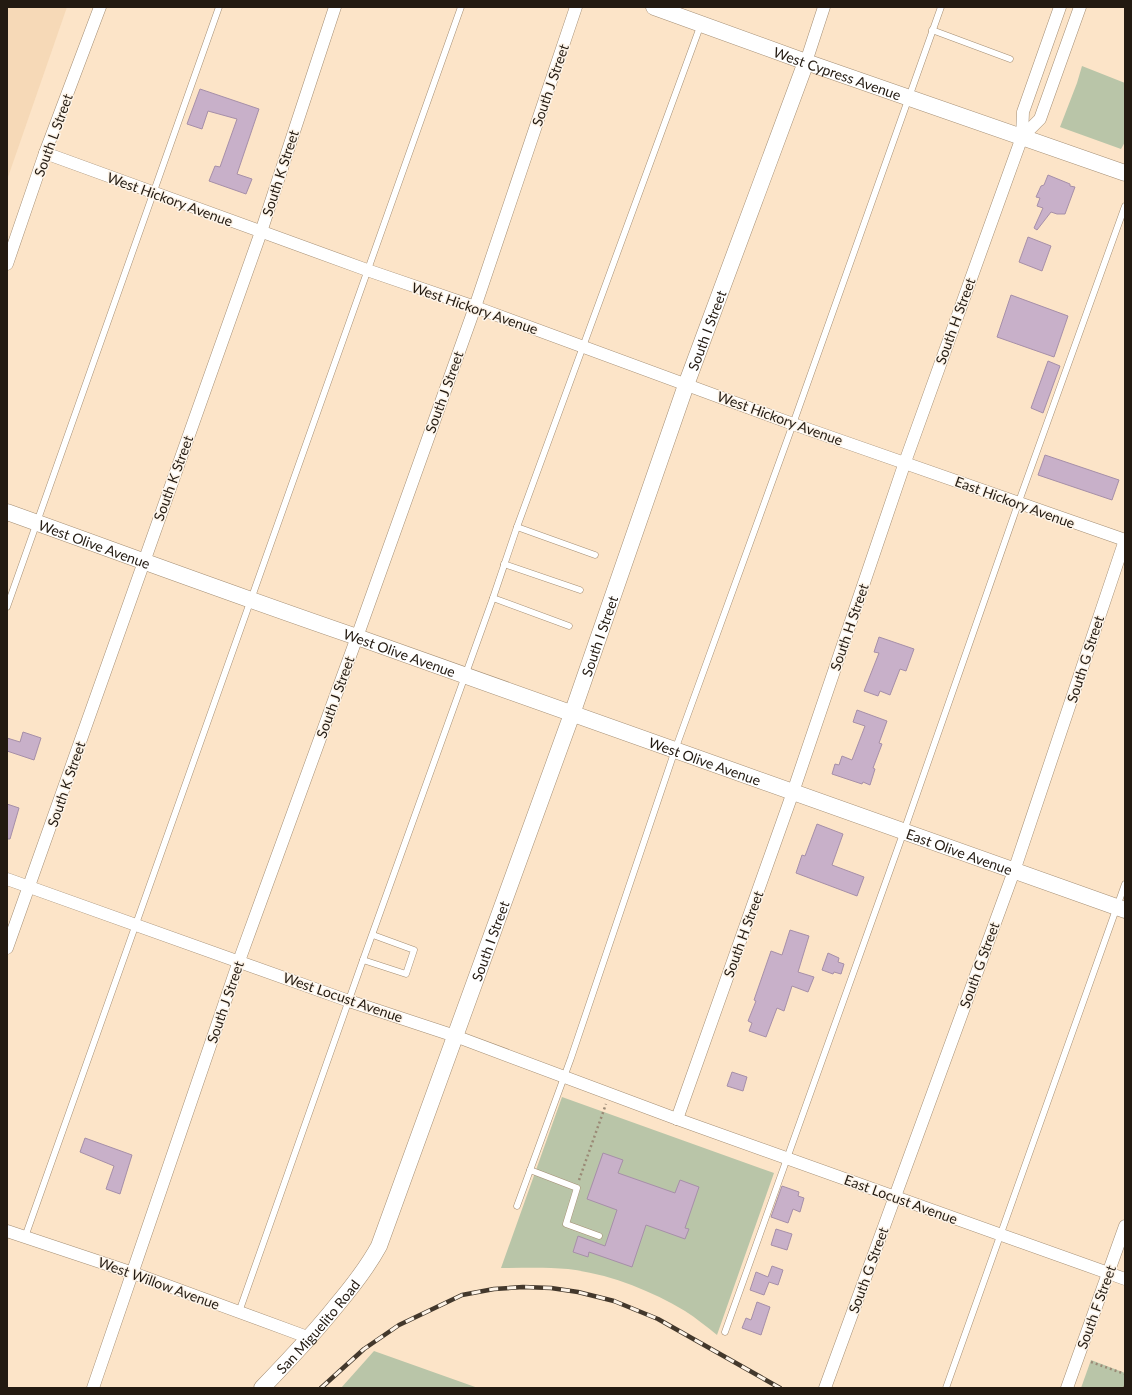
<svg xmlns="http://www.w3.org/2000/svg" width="1132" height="1395" viewBox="0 0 1132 1395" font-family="Lato,sans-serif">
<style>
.built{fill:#f6d9b7}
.green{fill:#b9c5a8}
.building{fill:#c8b0c9;stroke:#a68fa8}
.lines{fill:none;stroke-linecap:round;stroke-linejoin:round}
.service-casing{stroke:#a48e74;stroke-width:7}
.minor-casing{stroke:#a48e74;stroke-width:13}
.tertiary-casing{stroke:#a48e74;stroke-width:17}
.path{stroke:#9a8975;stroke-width:2.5;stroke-dasharray:2 3;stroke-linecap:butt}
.service{stroke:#fff;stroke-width:6}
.minor{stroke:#fff;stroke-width:12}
.tertiary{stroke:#fff;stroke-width:16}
.rail-casing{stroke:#43382c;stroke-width:4.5}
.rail{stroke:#fdf4e9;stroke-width:3;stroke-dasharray:9;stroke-linecap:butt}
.labels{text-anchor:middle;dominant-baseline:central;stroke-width:3;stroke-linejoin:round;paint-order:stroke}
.street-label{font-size:14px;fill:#231a11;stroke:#fdf4e9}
</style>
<rect width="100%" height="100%" fill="#fce4c8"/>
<polygon class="built" points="7,7 67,7 7,180"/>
<g class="green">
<polygon points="1082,66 1125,83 1125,142 1121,149 1060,127 1077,83"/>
<path d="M562 1097 774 1173 717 1335C707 1327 696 1318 685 1311 650 1290 609 1274 568 1269 546 1267 523 1268 501 1268Z"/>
<polygon points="374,1351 478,1388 341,1388"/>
<polygon points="1091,1360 1125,1373 1125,1388 1081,1388"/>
</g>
<g class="building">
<polygon points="200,89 259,109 237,174 252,179 246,194 209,181 215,166 220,167 237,119 208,111 202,129 187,124"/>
<polygon points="1048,175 1070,184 1070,186 1075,187 1065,214 1057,214 1051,212 1037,230 1034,228 1043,208 1037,206 1040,198 1036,197 1041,186 1044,185"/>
<polygon points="1028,237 1051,246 1042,271 1019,262"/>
<polygon points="1011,295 1068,316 1054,357 997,337"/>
<polygon points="1048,361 1060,366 1043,413 1031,408"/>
<polygon points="1045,455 1119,480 1112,500 1038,475"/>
<polygon points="879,637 914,649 906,671 900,669 890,695 880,691 878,696 864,691 879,653 874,652"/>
<polygon points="857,710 887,721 879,743 882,744 873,768 875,769 870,785 863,782 862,784 832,774 835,764 839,765 842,756 852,760 865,726 853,722"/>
<polygon points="23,732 41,738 34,760 7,751 7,738 20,742"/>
<polygon points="7,804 19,808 10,839 7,839"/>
<polygon points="817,824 843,834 832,865 864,877 857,896 796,873 802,855 805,856"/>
<polygon points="790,930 809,936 798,972 814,977 808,992 792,986 784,1011 777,1008 766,1037 749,1031 752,1023 748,1021 756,1001 754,1000 771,951 782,955"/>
<polygon points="828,953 839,958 838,962 844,964 841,974 834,972 833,974 822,970"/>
<polygon points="732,1072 747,1077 743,1091 727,1086"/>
<polygon points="85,1138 132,1155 120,1194 106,1189 114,1166 80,1152"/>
<polygon points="603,1153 623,1160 618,1173 675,1193 680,1180 699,1187 685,1228 689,1229 685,1239 646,1225 632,1267 589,1252 588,1257 573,1252 578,1236 605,1246 617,1210 587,1199"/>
<polygon points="782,1186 799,1192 798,1196 804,1198 800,1212 793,1209 788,1223 771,1217"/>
<polygon points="776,1229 792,1234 787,1250 771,1245"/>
<polygon points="772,1266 783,1270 778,1285 769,1282 764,1295 750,1290 756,1272 768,1277"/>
<polygon points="757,1302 770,1307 761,1335 742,1328 746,1318 751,1320"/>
</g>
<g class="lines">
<g class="service-casing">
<g id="service">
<polyline points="932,30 1010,59"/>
<polyline points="517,527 595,555"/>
<polyline points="504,564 580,590"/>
<polyline points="493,598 569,626"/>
<polyline points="7,607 219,7"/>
<polyline points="363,960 406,974 414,950 373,935"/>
<polyline points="530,1170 577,1188 566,1224 599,1236"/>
<polyline points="517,1206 571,1058 675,750 793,424 941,7"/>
<polyline points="25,1237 461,7"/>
<polyline points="239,1312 363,960 493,598 517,527 701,24"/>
<polyline points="725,1332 904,831 1018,504 1125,206"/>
<polyline points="946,1388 1125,884"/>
</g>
</g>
<g class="minor-casing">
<g id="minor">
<polyline points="806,62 824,7"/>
<polyline points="1022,137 1040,119 1080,7"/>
<polyline points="45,153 367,270 475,307 793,424 1125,540"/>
<polyline points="7,264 45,153 100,7"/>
<polyline points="7,879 349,1001 455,1036 677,1119 1125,1279"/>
<polyline points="7,948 261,232 335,7"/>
<polyline points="677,1119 793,792 905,462 1022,137 1023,112 1060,7"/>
<polyline points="7,1231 133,1273 310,1338"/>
<polyline points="93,1388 239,961 357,637 475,307 576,7"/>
<polyline points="825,1388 1014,871 1125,540"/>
<polyline points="1067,1388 1125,1226"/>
</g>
</g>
<g class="tertiary-casing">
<g id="tertiary">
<path id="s1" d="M654 7 806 62 1125 173"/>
<path id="s2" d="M7 512C124 554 240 597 357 637L1125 910"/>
<path id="s3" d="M262 1388C288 1361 313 1335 336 1306 352 1287 367 1268 379 1246L572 714 686 385 806 62"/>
</g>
</g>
<g class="path">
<polyline points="579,1180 606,1104"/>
<polyline points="1091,1362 1125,1374"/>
<polyline points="1124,1388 1125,1386"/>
</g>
<use href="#service" class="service"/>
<use href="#minor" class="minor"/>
<use href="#tertiary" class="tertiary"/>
<g class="rail-casing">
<polyline id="rail" points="321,1388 364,1349 399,1325 462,1295 494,1289 523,1287 551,1288 578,1292 614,1301 658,1319 780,1388"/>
</g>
<use href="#rail" class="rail"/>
</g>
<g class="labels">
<g class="street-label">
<text stroke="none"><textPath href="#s1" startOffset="195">West Cypress Avenue</textPath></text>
<text transform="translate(550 85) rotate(-71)">South J Street</text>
<text transform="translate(53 135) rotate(-70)">South L Street</text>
<text transform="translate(280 173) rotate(-72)">South K Street</text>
<text transform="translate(170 199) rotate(20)">West Hickory Avenue</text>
<text transform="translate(475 308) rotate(19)">West Hickory Avenue</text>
<text transform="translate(955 321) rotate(-70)">South H Street</text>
<text stroke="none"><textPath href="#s3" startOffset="1157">South I Street</textPath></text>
<text transform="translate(444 392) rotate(-70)">South J Street</text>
<text transform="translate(780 418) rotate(20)">West Hickory Avenue</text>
<text transform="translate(173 478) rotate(-70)">South K Street</text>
<text transform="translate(1015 502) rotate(20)">East Hickory Avenue</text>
<text stroke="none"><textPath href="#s2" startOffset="93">West Olive Avenue</textPath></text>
<text transform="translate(849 627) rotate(-71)">South H Street</text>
<text stroke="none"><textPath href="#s3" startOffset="833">South I Street</textPath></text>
<text stroke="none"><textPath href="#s2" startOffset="417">West Olive Avenue</textPath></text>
<text transform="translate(1085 659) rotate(-72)">South G Street</text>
<text transform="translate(335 697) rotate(-70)">South J Street</text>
<text stroke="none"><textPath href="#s2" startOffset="741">West Olive Avenue</textPath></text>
<text transform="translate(66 784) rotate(-71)">South K Street</text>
<text stroke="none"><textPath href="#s2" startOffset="1011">East Olive Avenue</textPath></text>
<text transform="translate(743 934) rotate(-70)">South H Street</text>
<text stroke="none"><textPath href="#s3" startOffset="509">South I Street</textPath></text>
<text transform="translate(979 965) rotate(-70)">South G Street</text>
<text transform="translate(343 997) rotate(19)">West Locust Avenue</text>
<text transform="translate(225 1002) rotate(-71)">South J Street</text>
<text transform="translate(901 1199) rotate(20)">East Locust Avenue</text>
<text transform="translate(868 1270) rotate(-70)">South G Street</text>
<text transform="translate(159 1283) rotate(20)">West Willow Avenue</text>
<text transform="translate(1096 1307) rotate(-70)">South F Street</text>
<text stroke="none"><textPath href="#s3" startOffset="83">San Miguelito Road</textPath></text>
</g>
</g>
<rect width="1132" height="1395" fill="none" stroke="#231a11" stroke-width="16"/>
</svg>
